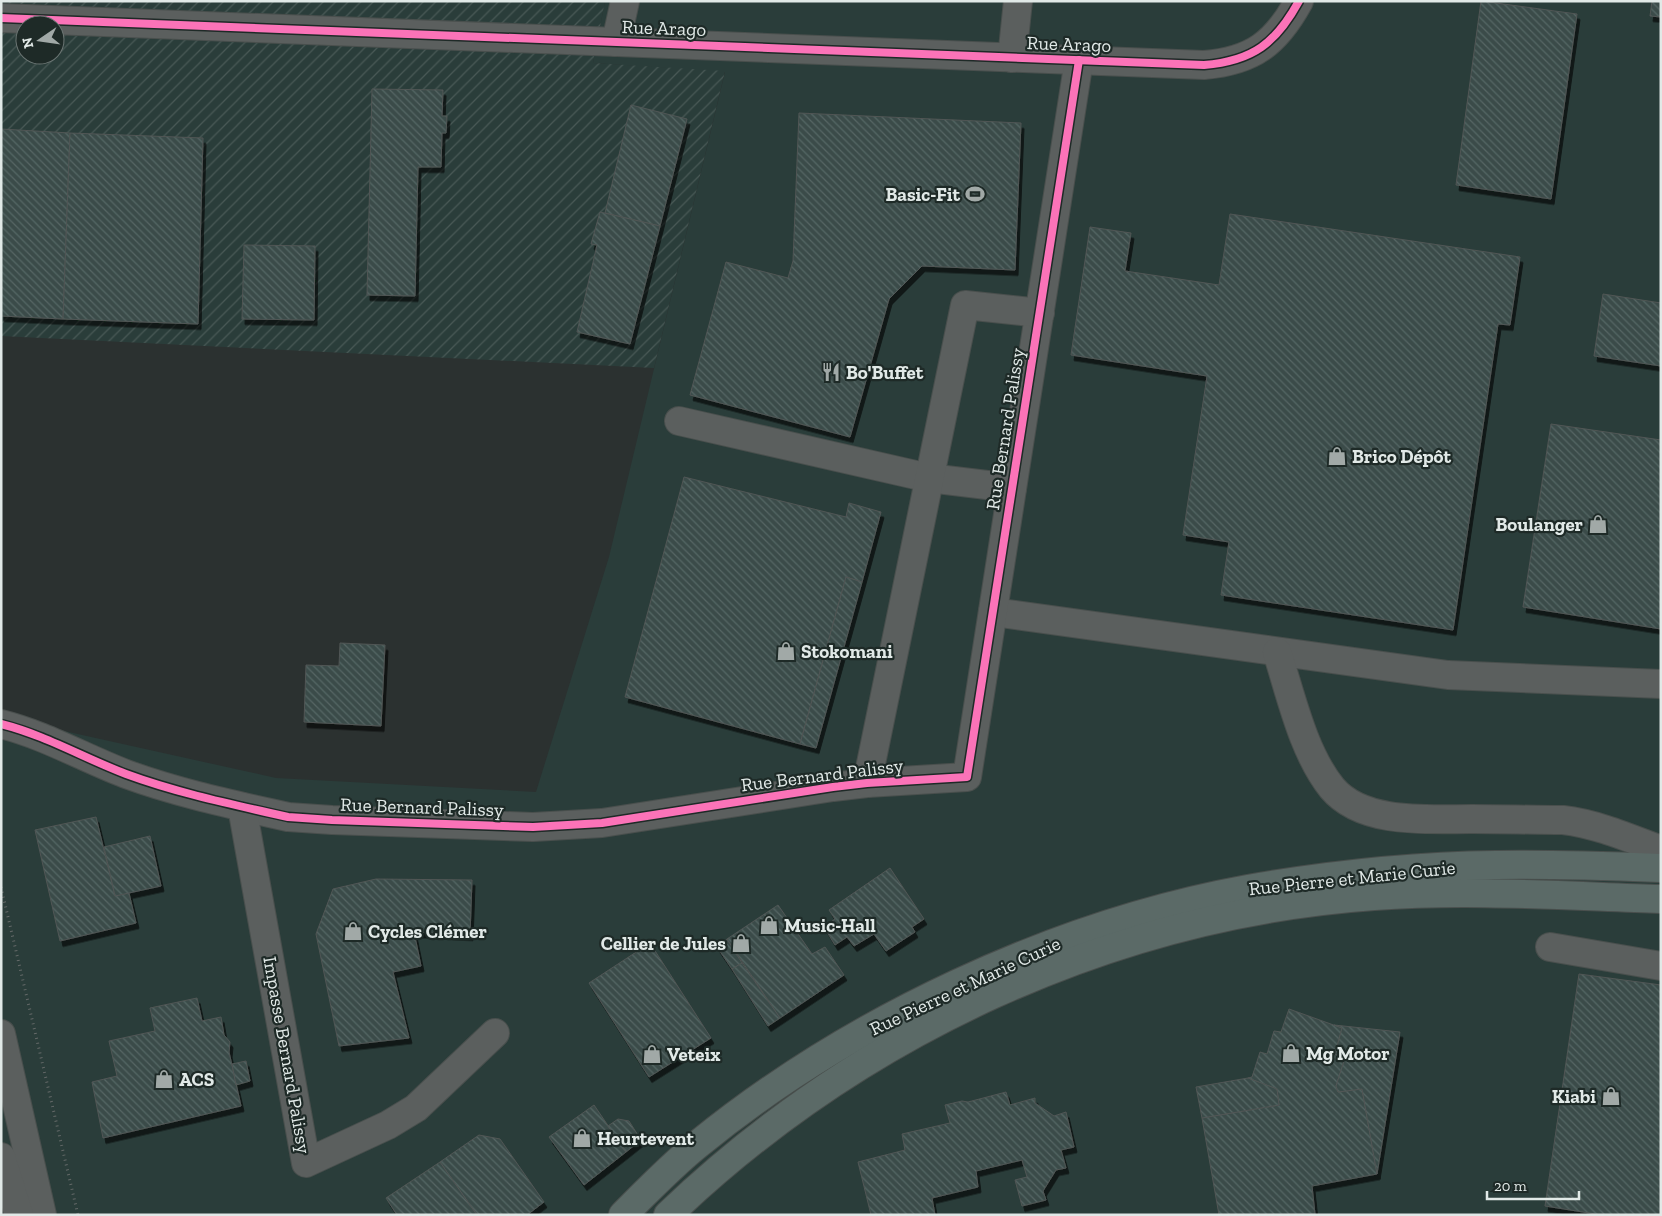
<svg xmlns="http://www.w3.org/2000/svg" width="1662" height="1216" viewBox="0 0 1662 1216" font-family="'Zilla Slab',serif">
<style>
.built{fill:#2a3d3a}
.industrial{fill:url(#industrial-furrows);fill-rule:evenodd}
.building{fill:url(#building-back-hatch);stroke:#515655;filter:url(#shadow)}
.lines{fill:none;stroke-linecap:round;stroke-linejoin:round}
.minor-casing{stroke:#494f4d;stroke-width:30}
.major-casing{stroke:#494f4d;stroke-width:30}
.path{stroke:#646968;stroke-width:3;stroke-dasharray:1 4;stroke-linecap:butt}
.minor{stroke:#5b5f5e;stroke-width:28}
.major{stroke:#5b6a67;stroke-width:28}
.cycleway-casing{stroke:#1e2a27;stroke-width:11}
.cycleway{stroke:#fb73b8;stroke-width:8}
.labels{text-anchor:middle;dominant-baseline:central;stroke-width:4.5;stroke-linejoin:round;paint-order:stroke}
.street-label{font-size:19px;fill:#e1e9e7;stroke:#1e2a27}
.poi-label{font-size:19px;font-weight:bold;fill:#e1e9e7;stroke:#1e2a27;text-anchor:start}
</style>
<defs>
<pattern id="industrial-furrows" width="10" height="10" patternUnits="userSpaceOnUse" patternTransform="scale(1.25)"><rect width="10" height="10" fill="#2a3d3a"/><path d="M-1 1l2-2M0 10L10 0M9 11l2-2" fill="none" stroke="#495956"/></pattern>
<pattern id="building-back-hatch" width="6" height="6" patternUnits="userSpaceOnUse" patternTransform="scale(1.25)"><rect width="6" height="6" fill="#3a4c4a"/><path d="M-1 5l2 2M0 0l6 6M5-1l2 2" fill="none" stroke="#566664"/></pattern>
<filter id="shadow"><feDropShadow dx="3" dy="5.5" stdDeviation="0" flood-color="#0009"/></filter>
</defs>
<rect width="100%" height="100%" fill="#2b3130"/>
<polygon class="built" points="605,1 1661,1 1661,1215 1,1215 1,717 276,778 536,792 609,557 725,72 593,63"/>
<path class="industrial" d="M1 1H605L593 63 725 71 654 368 1 336ZM25 25H55V55H25Z"/>
<g class="building">
<polygon points="1481,1 1577,14 1551,199 1456,185"/>
<polygon points="1652,1 1661,1 1661,17 1650,16"/>
<polygon points="372,89 443,90 442,116 447,116 446,133 442,133 441,167 418,167 415,296 367,295"/>
<polygon points="631,105 687,119 660,226 605,213"/>
<polygon points="799,113 1021,123 1015,270 922,266 889,299 850,437 690,395 726,262 788,278 793,261"/>
<polygon points="1,129 70,133 63,319 1,316"/>
<polygon points="70,133 203,138 198,324 63,319"/>
<polygon points="600,212 660,226 630,344 577,332 597,245 591,244"/>
<polygon points="1230,214 1520,257 1510,325 1498,324 1453,630 1221,595 1229,542 1183,535 1207,376 1071,355 1090,227 1131,233 1125,271 1219,285"/>
<polygon points="244,245 315,246 314,320 242,319"/>
<polygon points="1603,294 1661,303 1661,366 1594,356"/>
<polygon points="1551,424 1661,440 1661,629 1523,607"/>
<polygon points="684,477 846,517 849,503 881,512 862,582 846,577 800,744 625,697"/>
<polygon points="846,577 862,582 816,748 800,744"/>
<polygon points="340,643 385,645 381,726 304,722 306,665 339,666"/>
<polygon points="96,817 115,896 129,893 136,923 60,941 35,830"/>
<polygon points="150,836 161,886 115,896 104,847"/>
<polygon points="890,868 924,919 912,927 915,932 886,951 874,934 854,946 847,937 835,945 824,927 835,919 829,910"/>
<polygon points="376,879 472,880 470,935 414,932 421,966 393,972 409,1038 339,1046 316,934 333,889"/>
<polygon points="778,905 812,954 825,947 844,975 780,1018 727,939"/>
<polygon points="727,939 742,963 732,969 717,947"/>
<polygon points="650,943 711,1038 649,1077 589,983"/>
<polygon points="742,963 780,1018 768,1026 732,969"/>
<polygon points="1579,974 1661,985 1661,1215 1602,1215 1545,1206"/>
<polygon points="197,998 202,1021 221,1017 224,1035 230,1042 229,1052 241,1106 103,1138 92,1082 117,1076 109,1041 155,1031 150,1008"/>
<polygon points="1289,1009 1342,1028 1335,1054 1345,1058 1336,1086 1338,1092 1362,1089 1377,1174 1312,1186 1315,1214 1219,1215 1202,1118 1279,1105 1277,1089 1248,1078 1252,1077 1260,1052 1267,1054 1274,1031 1281,1032"/>
<polygon points="1334,1025 1400,1032 1377,1174 1362,1089 1338,1092 1336,1086 1345,1058 1335,1054 1342,1028"/>
<polygon points="246,1061 250,1081 236,1085 232,1064"/>
<polygon points="1248,1078 1277,1089 1279,1105 1202,1118 1196,1087"/>
<polygon points="1006,1092 1010,1105 1035,1098 1035,1103 1054,1116 1066,1112 1074,1147 1061,1150 1066,1168 1056,1170 1043,1191 1046,1200 1022,1206 1015,1180 1027,1177 1022,1160 976,1171 978,1187 932,1198 935,1215 871,1215 858,1162 905,1150 902,1134 950,1123 945,1105 962,1101 968,1102"/>
<polygon points="594,1105 626,1152 584,1185 549,1137"/>
<polygon points="618,1119 629,1121 641,1140 626,1152 608,1126"/>
<polygon points="479,1135 500,1139 544,1202 527,1215 477,1215 440,1162"/>
<polygon points="440,1162 477,1215 397,1215 386,1198"/>
</g>
<g class="lines">
<g class="minor-casing">
<g id="minor">
<path d="M1 18 1204 65C1253 61 1276 43 1299 1"/>
<polyline points="616,42 625,1"/>
<polyline points="1012,58 1018,1"/>
<polyline points="679,421 929,478 1012,488"/>
<polyline points="993,612 1448,675 1661,684"/>
<path d="M1277 652C1291 696 1303 752 1332 788 1363 825 1429 819 1472 819 1503 819 1533 820 1563 820 1597 824 1629 838 1661 850"/>
<path d="M1 724C45 735 84 758 126 774 172 791 221 802 270 813L288 817 332 820 533 827 602 823 833 787 867 783 967 777 1079 60"/>
<polyline points="867,783 965,305 1040,313"/>
<polyline points="242,807 306,1163 388,1125 416,1108 495,1033"/>
<polyline points="1550,947 1661,966"/>
<polyline points="1,1034 42,1215"/>
<polyline points="1,1157 19,1215"/>
</g>
</g>
<g class="major-casing">
<g id="major">
<path d="M623 1215C647 1191 671 1166 697 1145 849 1021 1055 924 1248 889 1328 875 1415 866 1496 865 1551 864 1606 866 1661 868"/>
<path d="M668 1215C858 1033 1110 915 1374 896 1469 889 1566 896 1661 899"/>
</g>
</g>
<polyline class="path" points="1,887 78,1215"/>
<use href="#minor" class="minor"/>
<use href="#major" class="major"/>
<g class="cycleway-casing">
<g id="cycleway">
<path d="M1 18 1204 65C1253 61 1276 43 1299 1"/>
<path d="M1 724C45 735 84 758 126 774 172 791 221 802 270 813L288 817 332 820 533 827 602 823 833 787 867 783 967 777 1079 60"/>
</g>
</g>
<use href="#cycleway" class="cycleway"/>
</g>
<defs>
<g id="stadium-bare" transform="scale(1.5)"><path d="M0-5a6.5 5 0 1 0 0 10a6.5 5 0 1 0 0-10ZM-3.5-1.8h7v3.6h-7Z" fill="#a1a9a7" stroke="#1e2a27" stroke-width="2.5" paint-order="stroke"/></g>
<g id="restaurant-bare" transform="scale(1.5)"><path d="M-5-6h1v4h1v-4h1v4h1v-4h1v5L-1.5 .5V6h-2V.5L-5-1ZM5-6V6H3V1.5H1.5Q1.5-4 5-6Z" fill="#a1a9a7" stroke="#1e2a27" stroke-width="2.5" paint-order="stroke"/></g>
<g id="shop-bare" transform="scale(1.5)"><path d="M-5-2.5h2.3a2.7 3.5 0 0 1 5.4 0H5L5.5 6h-11ZM-1.5-2.5h3a1.5 2.3 0 0 0-3 0Z" fill="#a1a9a7" stroke="#1e2a27" stroke-width="2.5" paint-order="stroke"/></g>
</defs>
<g fill-rule="evenodd">
<use href="#stadium-bare" x="975" y="194"/>
<use href="#restaurant-bare" x="831" y="372"/>
<use href="#shop-bare" x="1337" y="456"/>
<use href="#shop-bare" x="1598" y="524"/>
<use href="#shop-bare" x="786" y="651"/>
<use href="#shop-bare" x="769" y="925"/>
<use href="#shop-bare" x="353" y="931"/>
<use href="#shop-bare" x="741" y="943"/>
<use href="#shop-bare" x="1291" y="1053"/>
<use href="#shop-bare" x="652" y="1054"/>
<use href="#shop-bare" x="164" y="1079"/>
<use href="#shop-bare" x="1611" y="1096"/>
<use href="#shop-bare" x="582" y="1138"/>
</g>
<g class="labels">
<g class="street-label">
<text transform="translate(664 28) rotate(2)">Rue Arago</text>
<text transform="translate(1069 44) rotate(2)">Rue Arago</text>
<text transform="translate(1005 429) rotate(-81)">Rue Bernard Palissy</text>
<text transform="translate(822 775) rotate(-7)">Rue Bernard Palissy</text>
<text transform="translate(422 807) rotate(2)">Rue Bernard Palissy</text>
<text transform="translate(1352 878) rotate(-6)">Rue Pierre et Marie Curie</text>
<text transform="translate(965 986) rotate(-25)">Rue Pierre et Marie Curie</text>
<text transform="translate(287 1055) rotate(80)">Impasse Bernard Palissy</text>
</g>
<g class="poi-label">
<text x="960" y="194" text-anchor="end">Basic-Fit</text>
<text x="846" y="372">Bo'Buffet</text>
<text x="1352" y="456">Brico Dépôt</text>
<text x="1583" y="524" text-anchor="end">Boulanger</text>
<text x="801" y="651">Stokomani</text>
<text x="784" y="925">Music-Hall</text>
<text x="368" y="931">Cycles Clémer</text>
<text x="726" y="943" text-anchor="end">Cellier de Jules</text>
<text x="1306" y="1053">Mg Motor</text>
<text x="667" y="1054">Veteix</text>
<text x="179" y="1079">ACS</text>
<text x="1596" y="1096" text-anchor="end">Kiabi</text>
<text x="597" y="1138">Heurtevent</text>
</g>
</g>
<rect width="1662" height="1216" fill="none" stroke="#e1e9e7" stroke-width="5"/>
<g transform="translate(40 40) rotate(257)"><circle r="24" fill="#1e2a27" stroke="#6c7674"/>
<path d="M0-4L9 19L0 12L-9 19Z" fill="#a1a9a7"/>
<text y="-8" font-size="14" font-weight="bold" text-anchor="middle" fill="#e1e9e7">N</text>
</g>
<path d="M1487 1191v8h92v-8" fill="none" stroke="#e1e9e7" stroke-width="2.5"/>
<text x="1494" y="1191" font-size="15" fill="#e1e9e7" stroke="#1e2a27" stroke-width="4" paint-order="stroke">20 m</text>
</svg>
